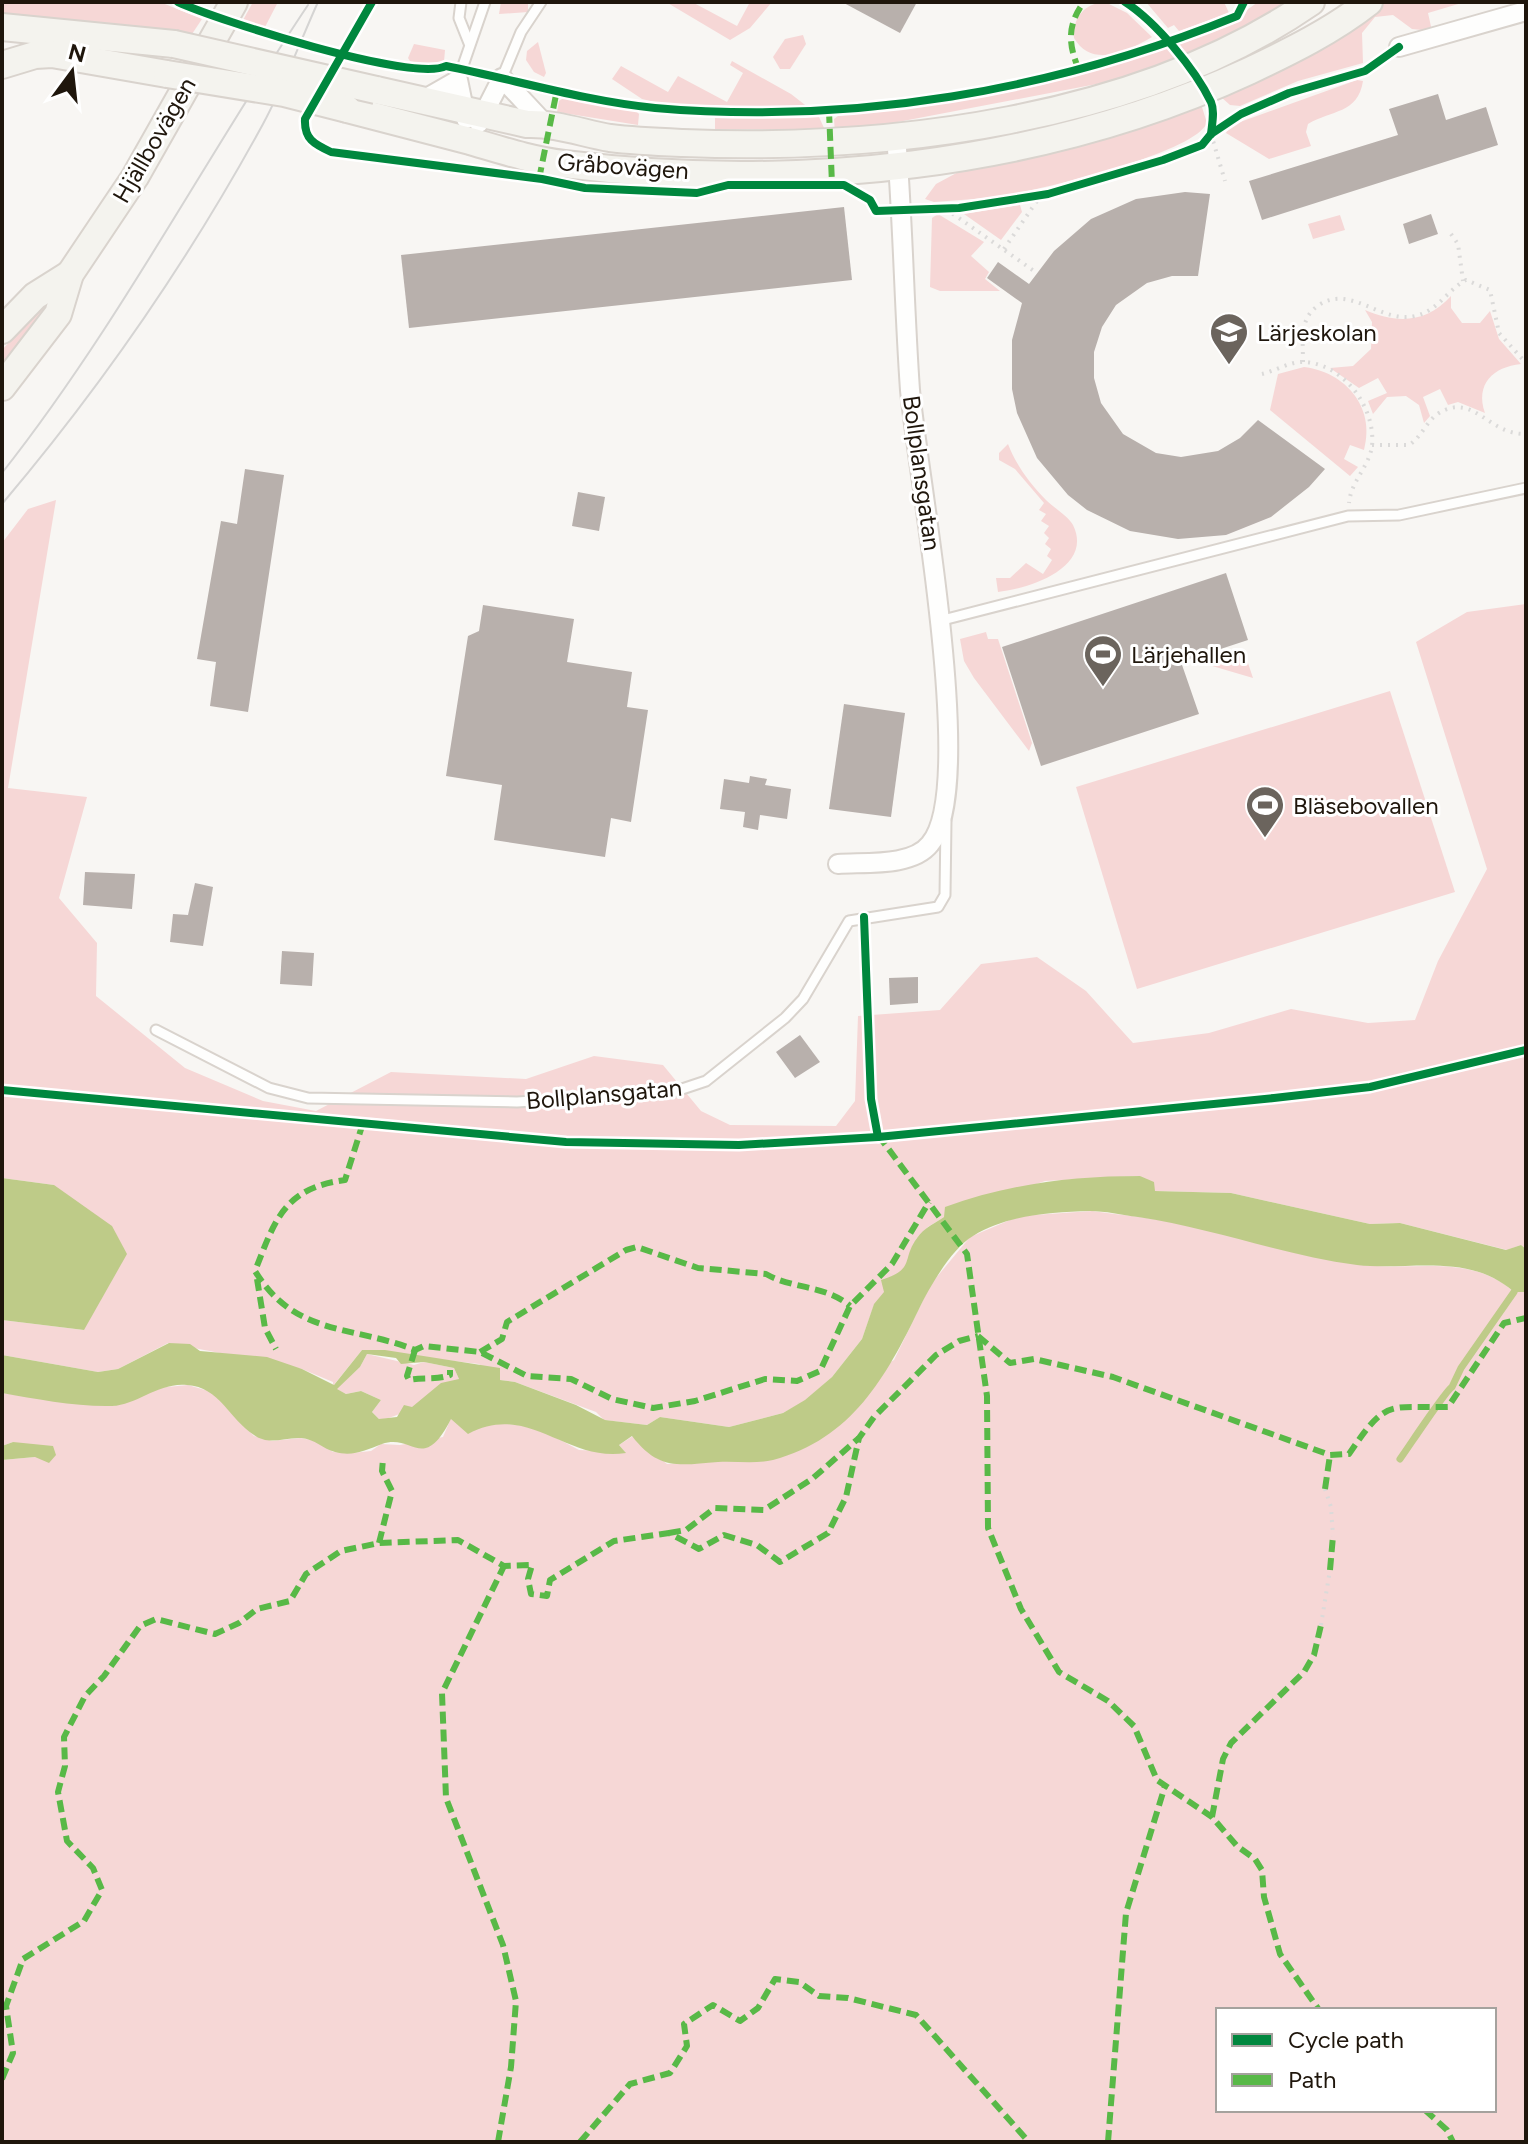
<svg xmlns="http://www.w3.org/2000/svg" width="1528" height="2144" viewBox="0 0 1528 2144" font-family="Figtree,sans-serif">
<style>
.green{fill:#f6d7d6;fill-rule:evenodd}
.water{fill:#becb88;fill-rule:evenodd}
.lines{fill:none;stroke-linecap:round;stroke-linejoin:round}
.stream{stroke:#becb88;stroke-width:7}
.building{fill:#b8b0ac}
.lane-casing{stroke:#d9d3cd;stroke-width:13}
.street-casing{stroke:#d9d3cd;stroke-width:22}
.secondary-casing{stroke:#d9d3cd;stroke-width:30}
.path{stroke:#dbdad9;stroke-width:4;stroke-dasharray:2 6;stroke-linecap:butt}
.lane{stroke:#fefefd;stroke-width:9}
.street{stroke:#fefefd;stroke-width:18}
.secondary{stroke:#f4f3ee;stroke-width:26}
.tram{stroke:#d5d4d3;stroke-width:2}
.secondary-bridge-casing{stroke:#d9d3cd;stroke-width:30;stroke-linecap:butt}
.secondary-bridge{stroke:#f4f3ee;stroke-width:26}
.quiet{stroke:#58b947;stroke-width:6;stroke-dasharray:12 6;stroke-linecap:butt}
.cycleway-casing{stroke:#fff;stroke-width:13}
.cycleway{stroke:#00873e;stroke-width:8}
.labels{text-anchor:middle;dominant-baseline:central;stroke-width:6;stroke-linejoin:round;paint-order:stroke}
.street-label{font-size:24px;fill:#1f160c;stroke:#fff}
.poi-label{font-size:24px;fill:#1f160c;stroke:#fff;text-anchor:start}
</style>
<rect width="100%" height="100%" fill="#f8f6f3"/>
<g class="green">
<polygon points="2,2 160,2 202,19 190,37 2,21"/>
<polygon points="253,2 278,2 265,27 242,22"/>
<polygon points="501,2 528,2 528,12 499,14"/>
<polygon points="666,2 692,2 737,26 750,2 772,2 750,28 730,40"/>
<path d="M1105 2 1127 13 1152 37C1128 51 1092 69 1074 38 1072 18 1085 3 1105 2Z"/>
<polygon points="1146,2 1224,2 1229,13 1179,31 1174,25 1168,28"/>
<polygon points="1258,2 1292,2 1218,44 1123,79 835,134 834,119 838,116 973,98 1066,78 1226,25"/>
<polygon points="1385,2 1465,2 1428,13 1432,31 1412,29 1393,15 1375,17 1362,33 1363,63 1298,81 1240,106 1230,105 1221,97 1310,53"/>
<polygon points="803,35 806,44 790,69 780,69 773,57 785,39"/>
<polygon points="538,42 546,73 544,77 534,72 526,60 527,51"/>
<polygon points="414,44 445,50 444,62 432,66 412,64 408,58"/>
<polygon points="732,61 791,94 809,108 663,104 642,99 612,79 621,66 668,92 678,76 727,102 743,73 730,65"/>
<path d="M1357 80 1363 81C1358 114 1331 110 1308 124L1306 132 1311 146 1269 159 1226 133 1229 126Z"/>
<polygon points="565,97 635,110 639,114 638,125 557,112 559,101"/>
<path d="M1201 104 1207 123C1193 154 1039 190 1002 196 979 199 956 200 934 202L925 199 936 184 962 170Z"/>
<polygon points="715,117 819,117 825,130 715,129"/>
<polygon points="1020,205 1022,212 1001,240 964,214"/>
<polygon points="938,214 984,242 971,256 989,272 985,279 1000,291 940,291 930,287 932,218"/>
<polygon points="1340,215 1345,230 1313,239 1308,224"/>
<path d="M1451 296V308L1462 323H1480L1490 311 1499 339 1521 364C1493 367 1475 384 1485 413L1458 402 1448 405 1440 389 1423 397 1430 416 1424 423 1419 405 1406 396 1387 397 1373 414 1368 401 1387 393 1378 378 1359 388 1330 368 1353 366 1371 349 1372 322 1365 310C1397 324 1427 323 1451 296Z"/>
<polygon points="42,306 47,308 2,370 2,350"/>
<path d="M1304 367C1345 372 1376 407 1364 450L1350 445 1344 459 1358 467 1350 476 1270 410 1278 374Z"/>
<path d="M1008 444C1016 465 1030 484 1046 500 1054 508 1067 515 1073 525 1094 568 1028 589 998 592L996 578H1010L1026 563 1043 574 1052 560 1047 556 1051 549 1045 544 1049 538 1044 533 1049 526 1041 521 1046 514 1039 510 1044 503 1015 469 999 460V453Z"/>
<polygon points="56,500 8,788 87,797 59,898 97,943 96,996 185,1068 263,1101 316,1111 391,1072 526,1079 594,1056 663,1065 701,1111 730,1125 836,1126 855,1101 858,1016 940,1010 981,964 1037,957 1086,991 1133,1043 1209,1033 1291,1009 1368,1023 1415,1020 1438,961 1487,869 1416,642 1467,612 1526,604 1526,1249 1521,1245 1507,1250 1400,1223 1370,1224 1231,1193 1154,1191 1140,1176 1045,1181 944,1217 928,1227 916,1239 909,1265 874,1305 862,1339 832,1377 805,1401 783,1413 729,1427 660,1417 647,1425 604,1420 596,1412 515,1382 500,1380 479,1364 362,1350 333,1386 333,1382 302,1369 168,1343 118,1369 98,1372 2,1355 2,1320 84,1330 54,1185 2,1178 2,543 28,509"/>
<polygon points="986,632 988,639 998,639 1032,743 1029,751 974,678 964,661 960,639"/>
<polygon points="1235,651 1245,654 1253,678 1202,663"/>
<polygon points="1390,691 1455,892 1137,989 1076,787"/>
<path d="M1092 1211C1122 1215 1153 1218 1183 1224 1241 1236 1297 1256 1356 1264 1409 1273 1468 1251 1514 1292H1526V2142H2V1460L35 1457 13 1442 2 1446V1393L114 1406 156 1388 188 1385 212 1392 254 1436 272 1441 300 1438 317 1441 333 1452 352 1453 371 1451 381 1444 400 1445 443 1437 451 1418 536 1427 579 1450 625 1452 619 1445 633 1436 667 1464 722 1461 894 1360 931 1284 970 1237 1019 1216ZM1218 2010H1494V2110H1218Z"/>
<path d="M367 1354 414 1365 424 1362 454 1368 459 1379C440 1389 396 1422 379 1419L372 1412 381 1400 361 1391 346 1394 336 1389 360 1367Z"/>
</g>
<g class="water">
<path d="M1140 1176 1154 1182 1155 1191 1231 1193 1370 1224 1400 1223 1506 1250 1521 1245 1526 1249V1292H1514C1469 1252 1410 1271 1357 1265 1283 1255 1212 1228 1138 1217 1122 1215 1105 1211 1090 1211 1050 1212 1008 1215 973 1236 952 1248 929 1288 919 1309 886 1377 852 1439 773 1460 756 1464 736 1461 718 1462 679 1465 659 1471 632 1436L619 1445 626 1453C566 1463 529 1401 468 1434L451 1419C423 1474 413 1433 382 1444 366 1450 353 1457 335 1452 323 1449 315 1439 301 1438 285 1437 269 1446 254 1435 229 1419 220 1387 187 1385 159 1382 137 1405 112 1406 77 1407 36 1399 2 1393V1355L98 1372 118 1369 169 1343 190 1344 200 1351 267 1357 302 1369 334 1385 362 1350H385L500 1368V1380L515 1382 576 1405 605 1420 647 1425 660 1417 729 1427 783 1413 805 1400 832 1377 862 1339 874 1304 884 1292 881 1280C916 1269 901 1260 917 1238 924 1228 935 1223 944 1217L945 1207C1008 1184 1072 1176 1140 1176ZM367 1354 396 1358 401 1364 424 1362 454 1368 459 1379 441 1383 412 1407 404 1405 397 1417 379 1419 372 1412 381 1400 361 1391 346 1394 337 1389 360 1367Z"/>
<polygon points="2,1178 54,1185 112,1226 127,1254 84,1330 2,1320"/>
<polygon points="13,1442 53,1446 56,1455 49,1463 35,1457 2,1460 2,1446"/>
</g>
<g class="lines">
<path class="stream" d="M1400 1459C1408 1448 1446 1390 1452 1387L1461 1368 1514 1292"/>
</g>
<g class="building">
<polygon points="842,2 917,2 900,33"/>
<polygon points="1438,94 1446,120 1486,107 1498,145 1262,220 1249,181 1398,135 1389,109"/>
<polygon points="1185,192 1210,194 1198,276 1172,276 1147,283 1116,305 1102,327 1094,352 1094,378 1101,403 1123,434 1156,453 1181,457 1218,451 1240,438 1258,420 1325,469 1309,487 1271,517 1226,535 1178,539 1130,531 1087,510 1068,495 1037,458 1017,413 1012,389 1012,340 1022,303 987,278 998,262 1029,284 1054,251 1091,219 1136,199"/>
<polygon points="844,207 852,280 409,328 401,255"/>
<polygon points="1431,214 1438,234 1409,244 1403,224"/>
<polygon points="245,469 284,475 248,712 210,706 216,662 197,659 221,521 237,524"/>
<polygon points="578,492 605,497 599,531 572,526"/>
<polygon points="1226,573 1248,640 1181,662 1199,714 1041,766 1002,647"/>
<polygon points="483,605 574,619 567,662 632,672 627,707 648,710 631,822 611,818 605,857 494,840 502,785 446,776 468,636 479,631"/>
<polygon points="844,704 905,713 891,817 829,809"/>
<polygon points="750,776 767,779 765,785 791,789 787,819 760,815 758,830 743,827 745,812 720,809 724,779 749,783"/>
<polygon points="85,872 135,874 132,909 83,905"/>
<polygon points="195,883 213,887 203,946 170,942 173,914 188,915"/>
<polygon points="282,951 314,953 312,986 280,984"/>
<polygon points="918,977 918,1003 890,1005 889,978"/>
<polygon points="800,1035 820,1062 795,1078 776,1052"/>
</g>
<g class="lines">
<g class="lane-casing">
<g id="lane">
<polyline points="461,2 459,18 469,43"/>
<polyline points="502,78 521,32 541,2"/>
<polyline points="458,80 485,2"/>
<polyline points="939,621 1348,516 1399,515 1526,488"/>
<polyline points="156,1030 269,1088 308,1098 517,1102 673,1092 706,1081 785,1018 803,999 849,921 938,907 945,895 946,821"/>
</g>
</g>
<g class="street-casing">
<g id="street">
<polyline points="1399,47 1526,11"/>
<polyline points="423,100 458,80 466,119"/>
<polyline points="479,123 502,78 544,123"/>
<path d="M838 864C865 862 912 867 930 844 978 788 917 473 910 390 904 305 903 221 896 136"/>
</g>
</g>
<g class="secondary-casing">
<g id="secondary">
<polyline points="2,27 174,44"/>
<polyline points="2,65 35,55 52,54 167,74"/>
<path d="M376 90 527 124C555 123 582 133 610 138 634 141 659 142 683 143 888 151 1139 121 1311 2"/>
<path d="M347 109C388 120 429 130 470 141 501 150 531 160 564 164 791 192 1040 168 1249 71 1291 51 1332 31 1369 2"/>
<polyline points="2,330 35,296 70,274"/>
<polyline points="2,387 58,314 70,274 135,177 234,2"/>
</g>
</g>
<g class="path">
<polyline points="1211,134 1225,181"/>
<polyline points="946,209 1034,271"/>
<polyline points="1451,234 1458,244 1463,281"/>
<polyline points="1004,249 1041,195"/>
<path d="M1303 362C1303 340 1299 318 1319 305 1351 284 1381 324 1415 316 1438 311 1447 290 1466 280L1490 290 1499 333 1526 363"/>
<path d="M1262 374C1275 371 1291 361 1304 362 1344 364 1376 408 1372 446 1369 467 1351 481 1349 503"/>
<path d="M1372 445H1409C1422 437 1426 421 1439 413 1474 392 1488 435 1526 434"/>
<polyline points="1325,1489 1331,1507 1333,1536"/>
<polyline points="1321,1625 1330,1570"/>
</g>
<use href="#lane" class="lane"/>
<use href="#street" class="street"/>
<use href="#secondary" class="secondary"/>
<g class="tram">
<path d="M2 473C118 326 204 160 308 5"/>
<path d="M2 504C101 387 190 258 263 124 284 85 300 42 318 2"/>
</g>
<g class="secondary-bridge-casing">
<g id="secondary-bridge">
<polyline points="174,44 376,90"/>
<polyline points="167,74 284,93 347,109"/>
</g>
</g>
<use href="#secondary-bridge" class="secondary-bridge"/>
<g class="quiet">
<path d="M1079 70C1068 44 1067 25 1084 2"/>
<polyline points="829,111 832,184"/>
<polyline points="539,179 557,90"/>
<path d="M363 1123 345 1180C284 1188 275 1220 255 1271 295 1337 353 1325 415 1350L424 1346 480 1352 527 1376 571 1379 612 1399 653 1408 695 1401 765 1379 797 1381 820 1371 850 1306 892 1264 929 1202"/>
<polyline points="878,1135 967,1254 987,1396 988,1528 1021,1609 1059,1672 1108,1701 1134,1726 1157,1780 1212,1817 1237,1846 1255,1859 1262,1870 1264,1897 1280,1954 1319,2010"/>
<polyline points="257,1279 265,1328 276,1349"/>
<path d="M978 1336 1010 1363 1034 1359 1113 1377 1330 1455 1349 1454C1387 1398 1387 1408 1448 1407L1504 1323 1526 1318"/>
<path d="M415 1350 407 1376 409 1380C422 1377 438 1380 450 1375V1370"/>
<path d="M480 1352 502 1339 507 1322 626 1250 637 1247 698 1268 766 1274C792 1289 826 1285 850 1306"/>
<polyline points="1325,1489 1330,1455"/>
<polyline points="669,1533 686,1530 715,1508 764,1510 812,1479 859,1438"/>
<polyline points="379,1543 392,1491 382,1471 383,1459"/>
<polyline points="1330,1570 1333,1536"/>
<polyline points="1212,1817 1223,1759 1231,1743 1304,1672 1314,1655 1321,1625"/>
<polyline points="2,2079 13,2053 6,2006 23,1959 84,1921 102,1890 93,1868 67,1841 58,1792 65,1766 64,1737 85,1696 104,1676 140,1626 156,1619 215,1634 239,1623 257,1609 290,1601 306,1574 341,1551 379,1543 458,1540 504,1566 532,1565 528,1579 531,1594 547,1596 550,1580 614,1541 669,1533 699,1549 724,1535 757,1545 780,1562 828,1533 846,1497 859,1438 874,1417 936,1355 959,1341 978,1336"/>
<polyline points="1425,2110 1447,2130 1453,2142"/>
<polyline points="498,2142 511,2067 516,2001 503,1945 446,1798 442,1693 504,1566"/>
<polyline points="580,2142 630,2084 670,2073 687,2046 684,2024 713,2005 740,2021 758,2008 775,1979 799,1982 819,1996 848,1998 916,2015 1029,2142"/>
<polyline points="1108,2142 1126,1913 1165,1786"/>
</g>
<g class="cycleway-casing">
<g id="cycleway">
<path d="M178 2C217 20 413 83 446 66 516 80 585 101 655 108 854 125 1053 91 1237 16L1244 2"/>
<path d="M372 2 305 119C304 139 314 144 331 152L542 179 585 188 697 193 728 185H844L870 200 876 211 959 208 1048 194 1163 160 1202 145 1211 134 1241 114 1289 93 1365 71 1399 47"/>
<path d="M1125 2C1156 22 1195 69 1211 102 1215 111 1212 124 1211 134"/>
<polyline points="864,917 871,1099 878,1137"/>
<polyline points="2,1090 566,1142 739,1145 878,1137 1274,1098 1370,1087 1526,1050"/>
</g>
</g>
<use href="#cycleway" class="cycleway"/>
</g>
<defs>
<g id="school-pin" transform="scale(2)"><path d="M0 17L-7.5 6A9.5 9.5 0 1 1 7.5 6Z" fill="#6b645d" stroke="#fff"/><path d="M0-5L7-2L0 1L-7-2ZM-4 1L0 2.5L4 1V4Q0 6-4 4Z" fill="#fff"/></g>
<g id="stadium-pin" transform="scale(2)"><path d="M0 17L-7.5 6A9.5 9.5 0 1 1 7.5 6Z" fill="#6b645d" stroke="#fff"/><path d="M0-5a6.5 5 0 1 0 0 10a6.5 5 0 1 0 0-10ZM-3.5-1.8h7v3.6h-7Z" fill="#fff"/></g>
</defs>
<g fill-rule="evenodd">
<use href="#school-pin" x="1229" y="332"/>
<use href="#stadium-pin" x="1103" y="654"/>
<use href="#stadium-pin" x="1265" y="805"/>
</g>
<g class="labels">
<g class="street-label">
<text transform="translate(154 140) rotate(-60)">Hjällbovägen</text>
<text transform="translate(623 166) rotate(4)">Gråbovägen</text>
<text transform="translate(922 473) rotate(82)">Bollplansgatan</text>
<text transform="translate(604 1094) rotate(-5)">Bollplansgatan</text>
</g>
<g class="poi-label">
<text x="1257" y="332">Lärjeskolan</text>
<text x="1131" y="654">Lärjehallen</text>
<text x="1293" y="805">Bläsebovallen</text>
</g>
</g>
<rect width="1528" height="2144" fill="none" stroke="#1f160c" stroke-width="8"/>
<rect x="1216" y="2008" width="280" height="104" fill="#ffffff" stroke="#a5a29e" stroke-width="2"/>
<rect x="1232" y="2034" width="40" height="12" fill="#00873e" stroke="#a5a29e" stroke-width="2"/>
<text x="1288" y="2048" font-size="24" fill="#1f160c">Cycle path</text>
<rect x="1232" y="2074" width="40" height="12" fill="#58b947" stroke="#a5a29e" stroke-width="2"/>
<text x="1288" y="2088" font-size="24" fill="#1f160c">Path</text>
<g transform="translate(72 72) rotate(15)" stroke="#ffffff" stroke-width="6" paint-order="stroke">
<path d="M0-6L14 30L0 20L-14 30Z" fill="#1f160c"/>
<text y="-12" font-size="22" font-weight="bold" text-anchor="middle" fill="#1f160c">N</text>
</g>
</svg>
